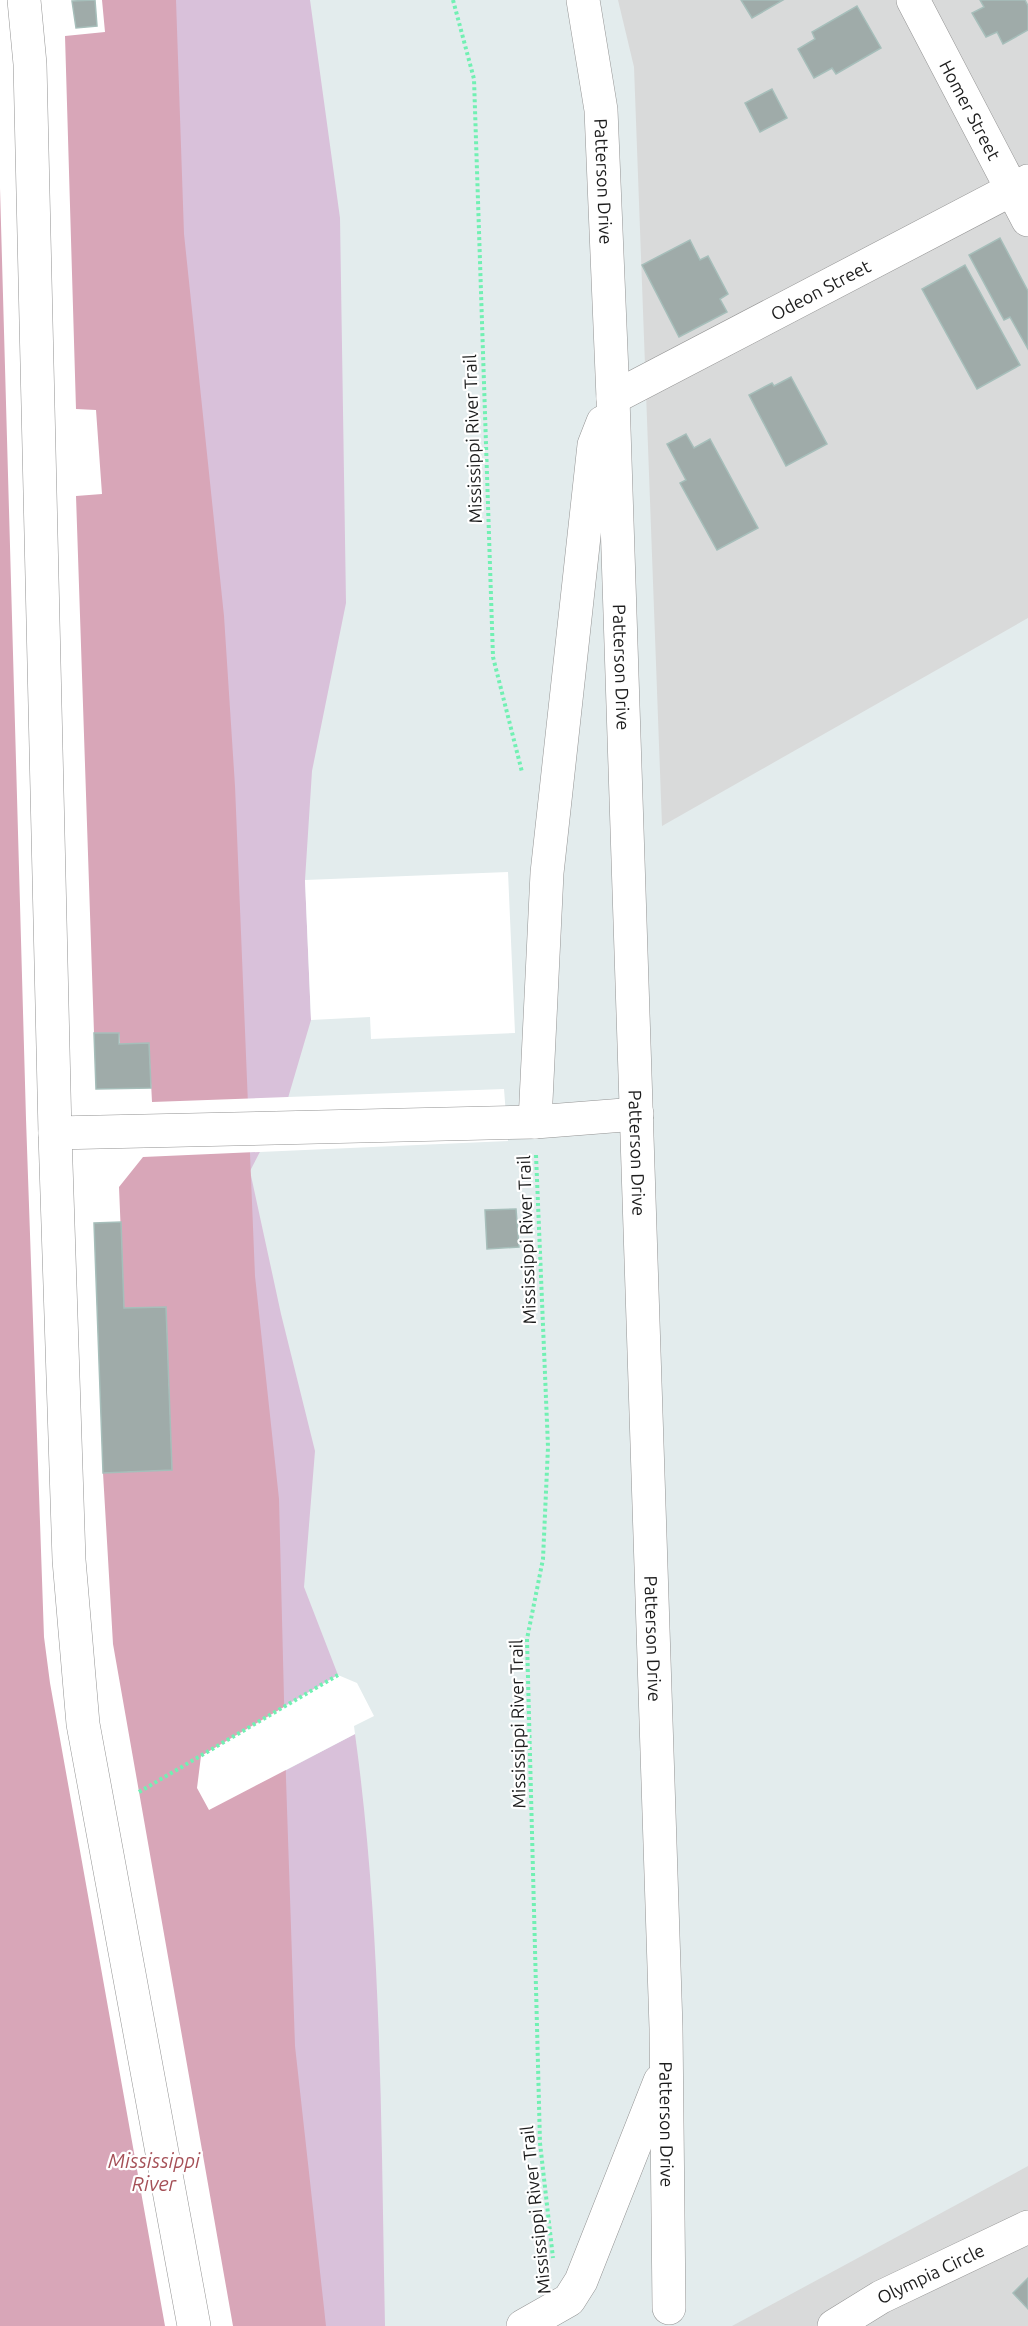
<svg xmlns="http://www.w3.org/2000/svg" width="1028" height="2326" viewBox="0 0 1028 2326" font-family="Ubuntu,sans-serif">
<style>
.residential{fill:#d9dada}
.wetland{fill:#d9c1da}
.water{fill:#d8a6b8}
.pier{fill:#fff}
.building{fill:#9faba9;stroke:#a6beba;stroke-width:1.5}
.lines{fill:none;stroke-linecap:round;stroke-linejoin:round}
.minor-casing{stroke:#939393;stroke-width:34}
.path{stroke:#71f0b3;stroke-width:4;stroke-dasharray:3 3;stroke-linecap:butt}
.minor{stroke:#fff;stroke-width:33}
.labels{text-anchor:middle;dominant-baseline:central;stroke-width:4.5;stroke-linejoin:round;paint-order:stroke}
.street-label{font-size:18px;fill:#1c1c1c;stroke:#fff}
.water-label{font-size:20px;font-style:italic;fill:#a55057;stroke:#fff}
</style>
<rect width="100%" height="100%" fill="#e3eced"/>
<g class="residential">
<polygon points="618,0 1028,0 1028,618 662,826 634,67"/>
<polygon points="1028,2166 1028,2326 732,2326"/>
</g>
<g class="wetland">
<polygon points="163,0 310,0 340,218 346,603 312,771 305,880 311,1020 288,1098 250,1171 281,1314 315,1451 304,1587 338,1675 274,1712"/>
<path d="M355 1734C382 1930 381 2129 385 2326H310L256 1786Z"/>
</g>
<polygon class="water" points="0,0 176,0 184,234 224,616 235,786 255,1276 279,1499 286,1779 295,2046 326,2326 0,2326"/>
<g class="pier">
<polygon points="0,0 102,0 105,32 65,36 76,409 96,410 102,494 76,496 94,1033 119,1033 120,1044 149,1043 152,1102 504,1089 508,1141 143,1157 119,1187 124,1308 166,1307 172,1470 103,1473 113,1644 233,2326 165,2326 50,1683 44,1637 26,1119 0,188"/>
<polygon points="508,872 515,1033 371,1039 370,1017 311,1020 305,880"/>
<polygon points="338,1675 357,1683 374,1716 354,1726 355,1734 209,1810 197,1788 201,1756"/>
</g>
<g class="building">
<polygon points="95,0 97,26 76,28 72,1"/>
<polygon points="741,0 783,0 752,18"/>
<polygon points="980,0 1025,0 1028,6 1028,30 1003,44 997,32 986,37 972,13 984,7"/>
<polygon points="857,6 881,48 836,74 832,68 814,78 798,49 815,39 812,32"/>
<polygon points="772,89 787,118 760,132 745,103"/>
<polygon points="1000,238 1028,291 1028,349 1010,317 1004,320 969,255"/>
<polygon points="690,240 700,260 708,256 728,294 720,299 727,312 679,337 642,265"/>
<polygon points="965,265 1020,365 977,389 922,289"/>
<polygon points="791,377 827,444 786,466 749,395 772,383 774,386"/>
<polygon points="686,434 694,448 710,439 758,528 717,550 680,483 686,480 667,444"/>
<polygon points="94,1033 119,1033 119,1044 149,1043 151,1088 96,1089"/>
<polygon points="516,1209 519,1247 487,1249 485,1210"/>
<polygon points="121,1222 124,1308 166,1307 172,1470 103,1473 94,1223"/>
<polygon points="1028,2278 1028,2309 1013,2293"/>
</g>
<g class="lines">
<g class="minor-casing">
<g id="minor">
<polyline points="24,0 30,64 55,1133 535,1122 637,1114"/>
<path id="s1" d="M583 0 601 110 613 398 666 2028 669 2308"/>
<path id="s2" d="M913 0 1028 220"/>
<path id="s3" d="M613 398 1028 181"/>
<polyline points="535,1122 547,873 594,445 603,422"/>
<polyline points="55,1133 69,1560 83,1724 194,2326"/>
<polyline points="523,2326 569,2300 581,2281 660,2081"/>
<path id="s4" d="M834 2326 881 2297 1028 2227"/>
</g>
</g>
<g class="path">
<polyline points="453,0 474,79 493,657 522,772"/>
<polyline points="536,1155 548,1447 543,1559 527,1639 540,2143 553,2258"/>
<polyline points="139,1792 338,1675"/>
</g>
<use href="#minor" class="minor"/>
</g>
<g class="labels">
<g class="street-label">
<text stroke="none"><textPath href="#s2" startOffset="124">Homer Street</textPath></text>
<text stroke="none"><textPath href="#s1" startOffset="183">Patterson Drive</textPath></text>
<text stroke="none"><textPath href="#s3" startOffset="234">Odeon Street</textPath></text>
<text transform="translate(472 439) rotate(-92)">Mississippi River Trail</text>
<text stroke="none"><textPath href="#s1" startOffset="669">Patterson Drive</textPath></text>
<text stroke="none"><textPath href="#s1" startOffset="1155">Patterson Drive</textPath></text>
<text transform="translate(526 1240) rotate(-92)">Mississippi River Trail</text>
<text stroke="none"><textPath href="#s1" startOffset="1641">Patterson Drive</textPath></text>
<text transform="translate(517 1724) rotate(-91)">Mississippi River Trail</text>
<text stroke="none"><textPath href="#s1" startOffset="2127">Patterson Drive</textPath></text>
<text transform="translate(535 2210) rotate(-96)">Mississippi River Trail</text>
<text stroke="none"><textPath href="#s4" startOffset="110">Olympia Circle</textPath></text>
</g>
<g class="water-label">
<text x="154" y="2160">Mississippi<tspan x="154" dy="23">River</tspan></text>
</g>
</g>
</svg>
